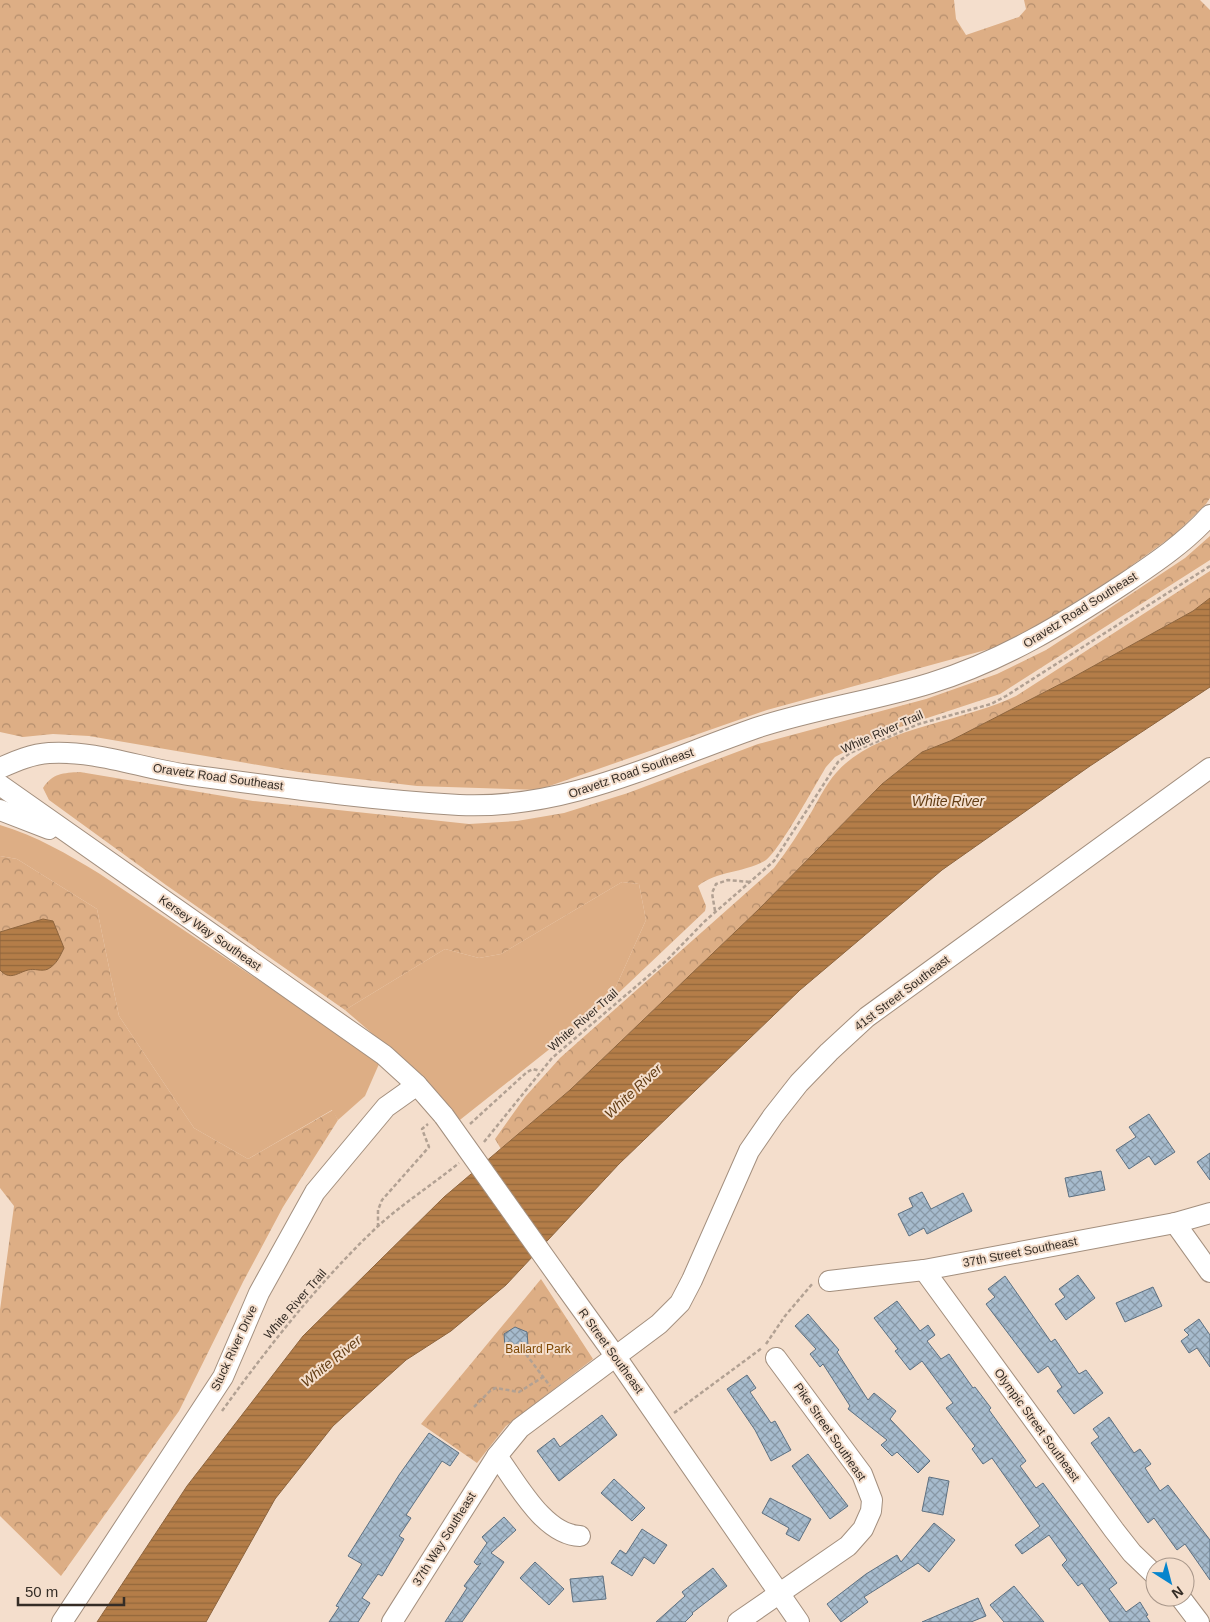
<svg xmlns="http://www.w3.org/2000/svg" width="1210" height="1622" viewBox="0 0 1210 1622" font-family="Arial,sans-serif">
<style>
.grass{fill:#ddae85}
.forest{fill:url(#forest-crowns)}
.water{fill:url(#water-rules);stroke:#8e653e}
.building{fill:url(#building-cross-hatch);stroke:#5d7081}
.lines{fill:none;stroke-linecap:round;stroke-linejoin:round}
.minor-casing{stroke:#a38f7e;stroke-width:22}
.path{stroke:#b2a193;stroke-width:2.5;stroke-dasharray:4 2.5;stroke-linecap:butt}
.minor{stroke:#fff;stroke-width:20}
.minor-bridge-casing{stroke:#a38f7e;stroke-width:22;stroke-linecap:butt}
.minor-bridge{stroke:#fff;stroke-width:20}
.labels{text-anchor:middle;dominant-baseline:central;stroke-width:4;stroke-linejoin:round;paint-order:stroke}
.street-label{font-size:12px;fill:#352d26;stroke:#f4decc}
.park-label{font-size:12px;fill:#7e4804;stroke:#f4decc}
.water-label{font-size:14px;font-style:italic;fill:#643e15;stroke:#f4decc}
</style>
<defs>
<pattern id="forest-crowns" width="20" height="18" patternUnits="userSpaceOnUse" patternTransform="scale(1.25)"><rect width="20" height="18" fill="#ddae85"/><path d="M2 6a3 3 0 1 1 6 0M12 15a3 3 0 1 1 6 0" fill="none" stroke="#b48e6d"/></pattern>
<pattern id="water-rules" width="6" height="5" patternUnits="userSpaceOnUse" patternTransform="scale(1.25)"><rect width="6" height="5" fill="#b47d48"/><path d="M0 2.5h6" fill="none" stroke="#93673c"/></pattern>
<pattern id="building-cross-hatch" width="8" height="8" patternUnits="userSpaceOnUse" patternTransform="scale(1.25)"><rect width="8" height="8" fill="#a6bbcd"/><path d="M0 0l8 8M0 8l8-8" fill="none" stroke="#8898a6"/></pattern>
</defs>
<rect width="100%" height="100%" fill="#f4decc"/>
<g class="grass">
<path d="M0 825C37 836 67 854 100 874L366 1052 379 1064 365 1096 338 1120 332 1110 248 1159 194 1128 119 1016 97 909 17 859 0 856Z"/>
<polygon points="622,882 639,884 646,920 609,1002 456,1123 412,1068 345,1010 445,949 479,958 501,954"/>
</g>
<g class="forest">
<polygon points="0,0 954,0 956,19 966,35 1019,17 1026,9 1024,0 1200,0 1210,10 1210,498 1206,504 1174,535 1117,576 1032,629 993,648 767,710 538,790 417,786 299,772 89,736 53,734 23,737 0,732"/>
<path d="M1210 536V560L1000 694 897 728 850 749 835 757 826 767C815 785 780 850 766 860 745 873 718 870 698 886L706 906 705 911 609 1002 646 920 639 884 622 882 501 954 479 958 445 949 345 1010 166 885 49 800 43 788C53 773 63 773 80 772L253 801 469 824 517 821 564 813 628 793 758 744 926 699 997 674 1046 650 1089 622 1185 558Z"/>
<path d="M1210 571V598L1193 611 1070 679 950 741 922 752 882 784 759 909 570 1090 501 1149 495 1139 525 1097 560 1058 774 868C788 850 800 831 812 811 819 799 826 784 836 773 874 728 964 722 1016 696Z"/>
<polygon points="0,856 17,859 97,909 119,1016 194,1128 248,1159 333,1110 338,1120 283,1207 243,1282 179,1411 61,1576 0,1516 0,1310 14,1206 0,1188"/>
<polygon points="541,1279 593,1359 506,1426 477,1463 421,1424"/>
</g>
<g class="water">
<polygon points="1210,598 1210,687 1090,766 942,870 800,990 619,1164 506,1285 451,1331 406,1360 333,1426 275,1499 206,1622 97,1622 187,1486 303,1336 444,1197 570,1090 759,909 882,784 922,752 950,741 1070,679 1193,611"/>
<path d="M43 919 53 921 64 948C60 956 57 964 48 969 42 972 34 968 28 970 17 973 10 981 0 970V932Z"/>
</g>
<g class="building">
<polygon points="1149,1114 1175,1152 1155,1165 1149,1156 1129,1169 1116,1150 1136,1137 1129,1127"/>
<polygon points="1210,1153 1210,1180 1197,1162"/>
<polygon points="1101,1171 1105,1190 1069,1197 1065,1178"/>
<polygon points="922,1192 931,1209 963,1193 972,1211 927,1234 924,1228 909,1236 898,1214 913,1207 909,1198"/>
<polygon points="1078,1275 1095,1298 1066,1320 1055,1304 1065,1297 1059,1289"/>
<polygon points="1005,1276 1051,1342 1055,1339 1079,1374 1086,1370 1103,1393 1074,1414 1057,1391 1062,1387 1048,1366 1038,1373 986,1304 995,1297 988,1289"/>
<polygon points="1153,1287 1162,1306 1125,1322 1116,1303"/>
<polygon points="897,1301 920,1331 928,1325 935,1335 927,1341 941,1359 949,1354 973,1388 975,1387 991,1408 989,1410 1026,1461 1020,1466 1036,1488 1043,1483 1117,1583 1109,1589 1126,1612 1140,1602 1148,1615 1146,1616 1150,1622 1110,1622 1082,1583 1078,1586 1062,1565 1067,1560 1049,1535 1022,1554 1015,1545 1040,1526 992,1458 983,1464 972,1449 975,1446 946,1408 953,1403 922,1361 910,1370 895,1351 898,1349 874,1318"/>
<polygon points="808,1314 839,1350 837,1352 868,1400 874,1393 896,1411 890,1419 930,1461 918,1473 897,1452 892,1456 881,1445 887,1440 848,1409 850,1406 823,1364 820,1367 810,1354 816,1349 795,1326"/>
<polygon points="1199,1319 1210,1335 1210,1367 1197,1348 1189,1353 1181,1341 1189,1335 1184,1330"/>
<polygon points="515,1327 527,1332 528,1345 517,1353 505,1347 504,1334"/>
<polygon points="747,1375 756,1388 750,1392 771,1423 775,1421 791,1450 771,1461 755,1430 727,1389"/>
<polygon points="602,1415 617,1435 559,1481 537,1451 554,1438 560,1447"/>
<polygon points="1109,1417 1134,1453 1140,1449 1151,1464 1145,1468 1160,1491 1168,1485 1210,1540 1210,1580 1185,1544 1177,1550 1154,1518 1148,1523 1091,1443 1099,1437 1093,1429"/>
<polygon points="429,1433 459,1453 450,1466 442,1461 406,1515 411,1518 399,1536 404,1539 382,1576 378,1574 362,1598 370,1603 358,1622 329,1622 339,1607 336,1606 362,1564 348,1556 399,1475"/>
<polygon points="808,1454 848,1506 830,1519 792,1466"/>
<polygon points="929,1477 949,1481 943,1515 922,1511"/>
<polygon points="614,1479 645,1508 632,1521 601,1493"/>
<polygon points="770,1498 811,1519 799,1541 786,1534 789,1528 762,1513"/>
<polygon points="504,1517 516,1530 491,1553 504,1562 462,1622 445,1622 467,1588 464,1586 481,1563 477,1565 474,1562 487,1543 482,1537"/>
<polygon points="934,1523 955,1540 929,1572 918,1563 864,1597 868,1602 841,1622 827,1604 866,1574 897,1555 901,1562"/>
<polygon points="642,1529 667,1545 654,1564 644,1557 632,1576 611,1563 620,1550 626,1554"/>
<polygon points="535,1562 564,1589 549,1605 520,1578"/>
<polygon points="713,1568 727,1586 692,1613 693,1614 685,1622 656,1622 685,1596 682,1592"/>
<polygon points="603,1576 606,1599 573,1602 570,1579"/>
<polygon points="1014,1586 1044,1622 1004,1622 990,1605"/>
<polygon points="978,1598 986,1616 971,1622 922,1622"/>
</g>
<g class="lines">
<g class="minor-casing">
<g id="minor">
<path d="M0 768C16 761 32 754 49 753 96 750 143 769 189 775 279 787 369 800 459 805 565 810 658 762 756 728 813 709 873 701 931 683 1002 661 1063 624 1125 583 1155 563 1186 542 1210 515"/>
<polyline points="0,785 384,1055 417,1085 444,1116"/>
<polyline points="0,810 49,829"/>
<polyline points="1175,1223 1210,1272"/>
<polyline points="924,1270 1114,1530 1132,1553 1155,1575"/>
<polyline points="829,1281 924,1270 1175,1223 1210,1213"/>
<polyline points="565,1286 616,1357 799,1622"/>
<path d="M497 1456C517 1483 544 1535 580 1536"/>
<polyline points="1180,1597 1199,1622"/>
<polyline points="62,1622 223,1377 259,1293 315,1192 386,1107 417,1085"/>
<polyline points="392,1622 497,1456 520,1428 659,1324 680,1303 692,1280 749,1151 773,1116 799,1083 829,1052 867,1017 1210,768"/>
<polyline points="738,1622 848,1546 863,1529 871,1511 872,1500 862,1474 776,1358"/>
</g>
</g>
<g class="path">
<polyline points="715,911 712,893 716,884 728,880 750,882"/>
<polyline points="470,1124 527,1072 533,1069 540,1071"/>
<polyline points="484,1142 552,1058 667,960 705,921 774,861 838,762 850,753 919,724 991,704 1006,696 1210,566"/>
<polyline points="378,1227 378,1210 382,1200 429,1147 422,1129 428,1124"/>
<polyline points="766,1344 785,1316 813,1283"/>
<polyline points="522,1349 550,1386"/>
<polyline points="474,1407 491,1390 496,1388 519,1392 543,1377"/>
<path d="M222 1411C269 1346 319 1282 377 1227 402 1204 432 1185 459 1163"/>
<polyline points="674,1413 762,1348"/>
</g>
<use href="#minor" class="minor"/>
<g class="minor-bridge-casing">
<polyline id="minor-bridge" points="444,1116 565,1286"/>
</g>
<use href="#minor-bridge" class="minor-bridge"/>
</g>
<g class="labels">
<g class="street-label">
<text transform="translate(1080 610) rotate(-32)">Oravetz Road Southeast</text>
<text transform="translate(882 732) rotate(-24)">White River Trail</text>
<text transform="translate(631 773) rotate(-19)">Oravetz Road Southeast</text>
<text transform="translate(218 777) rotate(8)">Oravetz Road Southeast</text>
<text transform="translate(210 933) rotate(35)">Kersey Way Southeast</text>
<text transform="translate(902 993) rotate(-37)">41st Street Southeast</text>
<text transform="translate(583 1020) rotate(-41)">White River Trail</text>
<text transform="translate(1020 1252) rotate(-11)">37th Street Southeast</text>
<text transform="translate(295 1304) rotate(-49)">White River Trail</text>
<text transform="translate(234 1348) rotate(-65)">Stuck River Drive</text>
<text transform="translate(611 1351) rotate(54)">R Street Southeast</text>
<text transform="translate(1037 1425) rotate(54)">Olympic Street Southeast</text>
<text transform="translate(830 1432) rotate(55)">Pike Street Southeast</text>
<text transform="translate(444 1539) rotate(-58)">37th Way Southeast</text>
</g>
<g class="park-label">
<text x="538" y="1349">Ballard Park</text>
</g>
<g class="water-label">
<text x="948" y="801">White River</text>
<text transform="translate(633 1091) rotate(-43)">White River</text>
<text transform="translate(331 1361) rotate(-39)">White River</text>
</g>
</g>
<g transform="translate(1170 1582) rotate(144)"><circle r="24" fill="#f4decc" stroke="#a8978a"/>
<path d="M0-4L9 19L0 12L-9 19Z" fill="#0785cd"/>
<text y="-8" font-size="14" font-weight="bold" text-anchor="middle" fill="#352d26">N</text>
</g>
<path d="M18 1597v8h106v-8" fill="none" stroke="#352d26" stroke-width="2.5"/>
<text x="25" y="1597" font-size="15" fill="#352d26" stroke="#f4decc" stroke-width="4" paint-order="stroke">50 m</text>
</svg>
